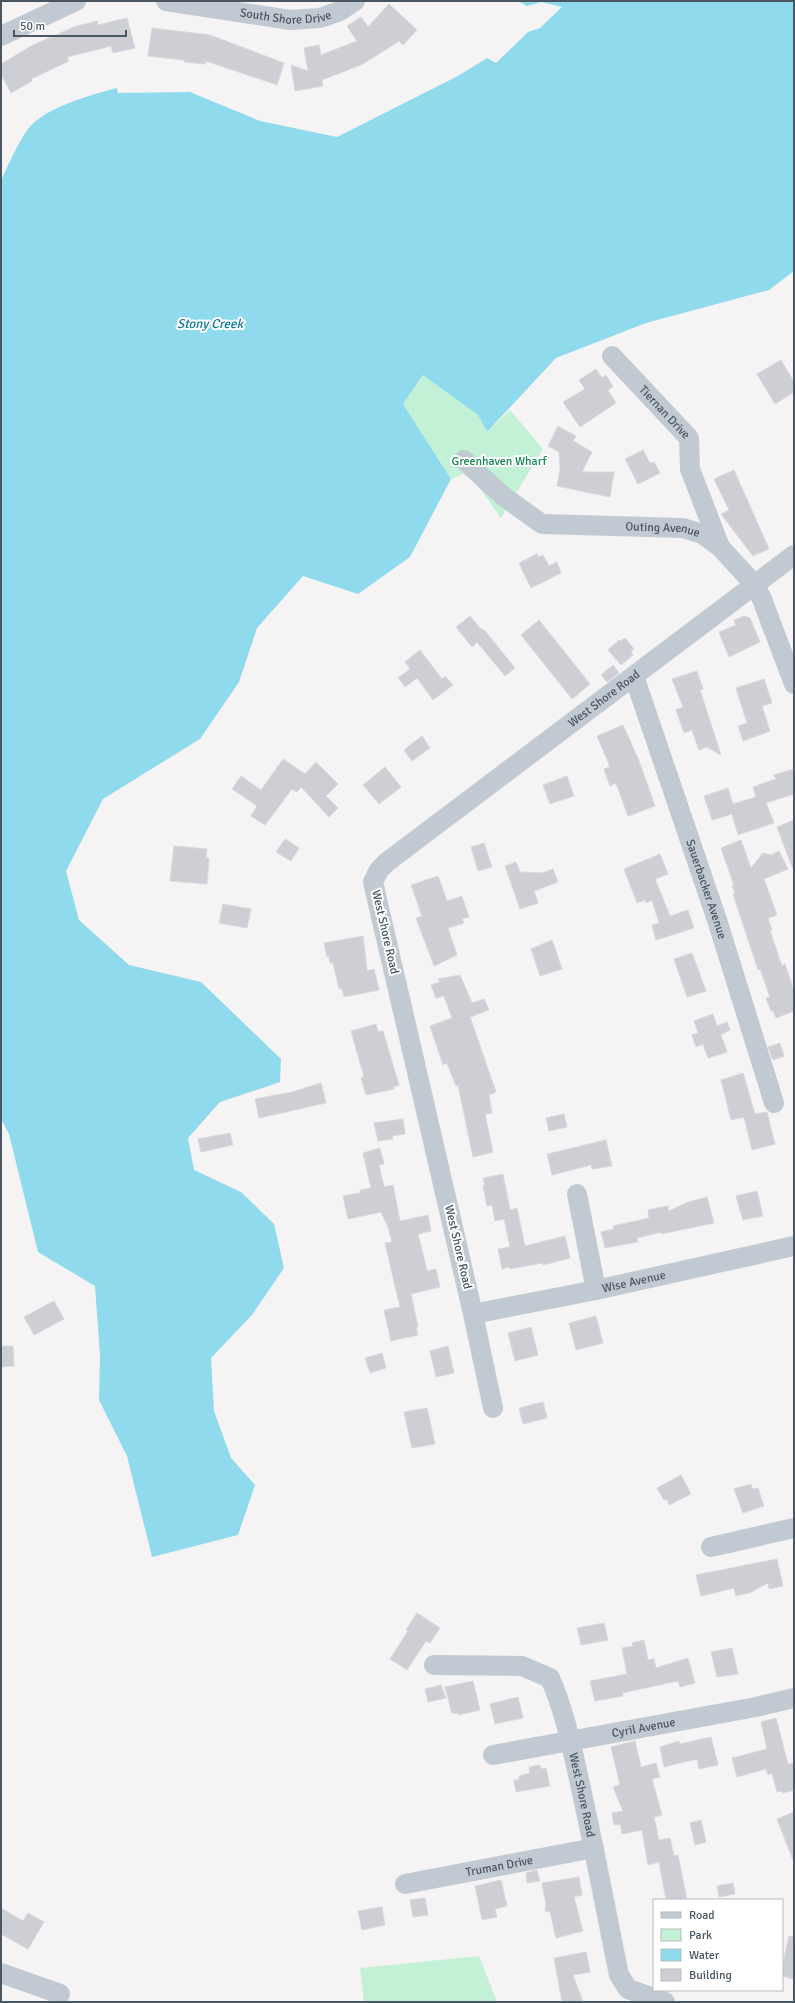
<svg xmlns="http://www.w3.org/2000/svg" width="795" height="2003" viewBox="0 0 795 2003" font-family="Signika,sans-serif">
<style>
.green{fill:#c3f1d5}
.water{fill:#90daee}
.building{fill:#cdcfd5;stroke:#d7d9de}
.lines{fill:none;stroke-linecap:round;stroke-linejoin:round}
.minor{stroke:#c1cad2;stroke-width:20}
.labels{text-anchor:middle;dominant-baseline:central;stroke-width:4;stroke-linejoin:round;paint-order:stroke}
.street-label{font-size:12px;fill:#4a5661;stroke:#fff}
.park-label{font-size:12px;fill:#17864f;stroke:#fff}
.water-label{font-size:13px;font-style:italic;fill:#0c7c9b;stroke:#fff}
</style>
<rect width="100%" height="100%" fill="#f5f3f3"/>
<g class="green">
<polygon points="424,374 478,415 487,432 510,410 543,449 501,518 468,472 451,479 403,404"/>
<polygon points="479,1956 497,2002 364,2002 360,1968"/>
</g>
<path class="water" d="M518 1H794V271L769 290 646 323 556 358 487 432 478 415 423 375 403 404 451 479 410 557 358 594 303 576 257 628 239 682 200 739 103 799 66 871 79 920 129 965 201 982 281 1059 280 1082 220 1102 188 1138 194 1170 241 1192 274 1224 284 1268 252 1315 211 1358 214 1411 231 1458 255 1485 238 1535 152 1557 127 1456 99 1400 100 1355 95 1286 38 1252 9 1134 1 1119V181C9 163 17 145 28 129 45 107 91 95 117 88L118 93 190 92 260 121 337 137 456 77 487 58 496 63 528 32 540 28 562 7 541 2 527 6Z"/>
<g class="building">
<polygon points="389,4 417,30 403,45 399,41 363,64 322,80 323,86 295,91 291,65 308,71 304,48 319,45 321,55 357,41 347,26 361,17 368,27"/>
<polygon points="127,18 135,48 113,53 111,46 67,57 69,61 31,79 32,81 11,93 1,74 1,64 33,45 74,27 97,21 98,25"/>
<polygon points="152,28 210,35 284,63 277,85 206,61 206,64 184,62 184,60 148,56"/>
<polygon points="781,360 794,382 794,392 775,404 757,374"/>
<polygon points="596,369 602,378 606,375 613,387 608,390 616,403 580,427 563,402 585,389 579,380"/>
<polygon points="558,426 576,436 573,441 592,452 582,472 614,472 610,497 557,486 560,470 559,452 548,446"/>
<polygon points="643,450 650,463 654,462 660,473 638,484 625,459"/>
<polygon points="734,470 769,549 753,556 721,514 729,510 714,479"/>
<polygon points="537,554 539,557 543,555 549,566 557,562 561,573 531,588 519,563"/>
<polygon points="470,616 480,628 485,631 515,668 505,676 477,642 472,647 456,627"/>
<polygon points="745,616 750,618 760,642 729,657 719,632 736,625 734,620"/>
<polygon points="539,620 590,684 572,699 521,635"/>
<polygon points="625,638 634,649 631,651 633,655 621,665 608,650 619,640 620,641"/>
<polygon points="420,650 442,679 445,676 453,685 433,700 417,678 405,687 398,678 410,669 405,662"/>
<polygon points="613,665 619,673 607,682 601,675"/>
<polygon points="697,671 703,689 700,690 721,755 707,747 699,750 692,730 684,733 676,710 683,707 672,679"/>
<polygon points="764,679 772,703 762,706 770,731 743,741 738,726 747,723 736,688"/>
<polygon points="623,725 639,761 655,806 628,816 616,783 610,786 604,769 610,767 597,736"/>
<polygon points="422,736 430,748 412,761 404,750"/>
<polygon points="283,759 305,774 316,762 338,784 326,796 338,808 329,817 301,787 297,792 292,789 265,825 251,816 257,806 232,789 241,776 261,790"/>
<polygon points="385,767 401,787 379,804 363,785"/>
<polygon points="794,769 794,794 766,803 774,823 738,835 732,814 712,820 704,796 728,788 733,804 756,797 753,787 776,779 774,775"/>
<polygon points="567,776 574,796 550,804 543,785"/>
<polygon points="794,820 794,869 793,869 777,827"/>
<polygon points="285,839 299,848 291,861 276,852"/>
<polygon points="741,840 751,868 763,853 771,855 779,851 788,869 764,879 777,915 768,918 772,930 770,931 782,966 785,964 794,991 794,1011 776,1018 773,1011 771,1011 766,998 770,997 760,969 758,970 733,894 735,893 732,886 734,885 721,848"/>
<polygon points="484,843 492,867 478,871 471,847"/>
<polygon points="174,846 207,849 206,858 209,858 207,884 170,881"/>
<polygon points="660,854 668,874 655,879 670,916 688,910 694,928 656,940 652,925 659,923 652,900 646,903 645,900 637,903 624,869"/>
<polygon points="516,862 520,872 542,873 553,869 558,882 534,891 538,903 520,909 505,866"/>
<polygon points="438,876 447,901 462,896 469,917 462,919 464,923 448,928 457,955 434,966 416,918 422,916 411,885"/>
<polygon points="223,904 251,909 247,928 219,923"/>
<polygon points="363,936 367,971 374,969 379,990 344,997 342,989 339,988 333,963 330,963 329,956 327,957 324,943"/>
<polygon points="552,940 562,969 540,976 531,949"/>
<polygon points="692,953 706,991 687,997 674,959"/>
<polygon points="460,975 472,1003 484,999 489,1010 470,1017 496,1092 489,1095 492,1113 485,1114 493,1152 473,1157 458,1085 456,1086 447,1063 443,1065 430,1026 452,1018 444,996 436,998 431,985 440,982 438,979"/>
<polygon points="713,1014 717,1026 727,1022 730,1030 721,1035 727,1052 708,1058 703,1044 696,1047 692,1035 698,1033 694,1021"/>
<polygon points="376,1024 378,1032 383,1031 399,1085 393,1087 394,1089 366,1095 361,1078 364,1077 351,1031"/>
<polygon points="780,1043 784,1056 773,1060 768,1047"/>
<polygon points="743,1073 755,1114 767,1112 775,1144 752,1150 744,1117 731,1120 721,1080"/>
<polygon points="321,1083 326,1103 259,1118 255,1099 292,1092"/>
<polygon points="564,1114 567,1127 549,1131 546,1118"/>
<polygon points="403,1119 405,1134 392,1136 393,1139 378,1141 374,1123"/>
<polygon points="230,1133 233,1145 201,1152 198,1139"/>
<polygon points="606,1140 612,1166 592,1169 591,1165 552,1175 547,1154"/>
<polygon points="380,1148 384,1164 379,1165 384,1187 393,1185 400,1221 428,1215 431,1231 418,1234 427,1271 436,1269 440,1287 411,1294 418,1327 416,1327 418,1335 391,1341 384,1310 400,1307 385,1243 392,1242 388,1227 381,1212 348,1219 343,1196 360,1193 360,1190 371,1188 363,1153"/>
<polygon points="503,1174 510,1210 517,1208 525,1246 565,1236 570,1258 543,1265 542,1263 510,1269 509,1267 502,1269 498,1249 510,1247 504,1219 495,1221 492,1205 487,1206 483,1186 485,1185 483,1178"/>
<polygon points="757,1191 763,1216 743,1220 736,1196"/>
<polygon points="707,1197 714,1223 661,1234 661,1232 637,1238 638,1242 605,1248 601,1232 614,1229 613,1226 649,1218 648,1210 668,1206 669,1211 688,1202"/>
<polygon points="54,1301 64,1319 34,1335 24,1317"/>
<polygon points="596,1316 603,1343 576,1350 569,1323"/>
<polygon points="531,1327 538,1355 515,1361 508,1333"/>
<polygon points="1,1346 13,1346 14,1366 1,1367"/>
<polygon points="448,1346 454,1373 436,1377 430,1351"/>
<polygon points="382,1353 386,1368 370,1373 365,1358"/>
<polygon points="543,1402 547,1418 523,1424 519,1408"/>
<polygon points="427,1408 435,1444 412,1448 404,1412"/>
<polygon points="681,1475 691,1494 669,1505 667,1499 664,1500 657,1488"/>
<polygon points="751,1484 752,1489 758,1488 764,1506 743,1513 734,1489"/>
<polygon points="777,1559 783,1586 769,1589 768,1583 749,1593 736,1596 734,1588 701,1596 696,1575"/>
<polygon points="417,1613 440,1628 430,1643 426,1641 407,1670 390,1659 408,1631 406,1630"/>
<polygon points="604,1623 608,1640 581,1645 577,1628"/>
<polygon points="644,1640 648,1660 654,1659 656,1668 688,1658 695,1683 680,1687 678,1681 622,1693 623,1696 595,1701 590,1681 627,1674 622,1648 633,1646 632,1643"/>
<polygon points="732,1648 738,1674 717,1677 711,1652"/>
<polygon points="473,1681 480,1710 458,1715 458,1713 452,1713 445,1687"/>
<polygon points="441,1685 446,1698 428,1702 425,1689"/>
<polygon points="518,1697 523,1718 495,1724 490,1704"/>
<polygon points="776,1718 788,1764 794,1763 794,1790 783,1793 782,1791 777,1792 772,1773 768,1775 766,1769 737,1777 732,1758 767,1749 761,1722"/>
<polygon points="711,1737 718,1765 699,1769 697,1759 664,1767 660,1747 679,1741 680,1744"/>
<polygon points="635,1741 641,1767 656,1763 660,1777 652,1779 662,1815 654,1817 659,1840 670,1838 674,1856 678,1855 687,1900 666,1900 659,1862 648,1865 642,1830 622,1834 620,1824 614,1825 612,1813 623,1811 613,1787 620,1785 611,1747"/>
<polygon points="540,1765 541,1769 546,1768 550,1786 516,1792 514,1780 519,1780 519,1776 530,1773 529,1767"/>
<polygon points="794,1812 794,1860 793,1860 777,1819"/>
<polygon points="701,1820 706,1842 695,1845 690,1823"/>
<polygon points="537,1870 540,1881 527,1883 526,1873"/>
<polygon points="579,1877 582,1895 574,1897 583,1931 556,1938 550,1912 545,1911 546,1904 542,1883"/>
<polygon points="501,1880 507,1906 495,1909 497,1917 482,1920 475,1886"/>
<polygon points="733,1883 735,1894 719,1897 717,1886"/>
<polygon points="425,1898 428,1915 413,1917 410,1900"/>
<polygon points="382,1907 385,1925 362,1930 358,1911"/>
<polygon points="1,1908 23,1921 28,1913 44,1922 28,1949 1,1934"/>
<polygon points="789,1936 794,1937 794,1979 782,1976 782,1967"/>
<polygon points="586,1952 590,1972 573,1975 583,2002 562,2002 554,1958"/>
</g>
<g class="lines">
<g class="minor">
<path id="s1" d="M166 1 290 20 320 18 340 11 355 1"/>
<polyline points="1,36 76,1"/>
<path id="s2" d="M612 356 689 438 690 469 720 547"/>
<path id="s3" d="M464 460 503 496 542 524 683 528 702 534 720 547 754 584 762 599 794 684"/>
<path id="s4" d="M634 676 717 920 774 1103"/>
<polyline points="577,1194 596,1290"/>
<path id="s5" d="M473 1314 596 1290 794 1246"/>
<path id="s6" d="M493 1408 473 1314 373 882 379 870 387 862 794 555"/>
<polyline points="711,1547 794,1528"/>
<path id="s7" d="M434 1665 522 1666 550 1678C565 1712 572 1748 580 1784 594 1847 606 1911 619 1975L628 1989 665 2002"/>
<path id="s8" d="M493 1755 756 1707 794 1698"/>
<path id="s9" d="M405 1884 594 1848"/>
<polyline points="1,1973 60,1994"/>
</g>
</g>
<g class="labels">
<g class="street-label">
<text stroke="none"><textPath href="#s1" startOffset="121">South Shore Drive</textPath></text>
<text stroke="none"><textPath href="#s2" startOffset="77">Tiernan Drive</textPath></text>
<text stroke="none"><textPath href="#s3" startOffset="222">Outing Avenue</textPath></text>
<text stroke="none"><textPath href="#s6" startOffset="836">West Shore Road</textPath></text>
<text stroke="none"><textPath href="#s4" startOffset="225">Sauerbacker Avenue</textPath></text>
<text transform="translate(385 932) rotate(77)">West Shore Road</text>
<text transform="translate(458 1247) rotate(77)">West Shore Road</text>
<text stroke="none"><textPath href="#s5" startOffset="164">Wise Avenue</textPath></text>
<text stroke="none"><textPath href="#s8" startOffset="153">Cyril Avenue</textPath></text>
<text stroke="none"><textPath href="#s7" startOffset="240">West Shore Road</textPath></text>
<text stroke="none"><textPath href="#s9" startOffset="96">Truman Drive</textPath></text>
</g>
<g class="park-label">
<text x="499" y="461">Greenhaven Wharf</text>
</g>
<g class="water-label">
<text x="210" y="324">Stony Creek</text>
</g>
</g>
<rect width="795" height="2003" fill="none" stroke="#4a5661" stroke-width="4"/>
<rect x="653" y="1899" width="130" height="92" fill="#ffffff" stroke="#b7bbc0"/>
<rect x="661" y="1912" width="20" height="6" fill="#c1cad2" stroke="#b7bbc0"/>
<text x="689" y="1919" font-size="12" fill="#4a5661">Road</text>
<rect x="661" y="1929" width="20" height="12" fill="#c3f1d5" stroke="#b7bbc0"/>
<text x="689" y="1939" font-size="12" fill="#4a5661">Park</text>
<rect x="661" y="1949" width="20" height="12" fill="#90daee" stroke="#b7bbc0"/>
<text x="689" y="1959" font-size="12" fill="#4a5661">Water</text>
<rect x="661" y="1969" width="20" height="12" fill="#cdcfd5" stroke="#b7bbc0"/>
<text x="689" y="1979" font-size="12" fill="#4a5661">Building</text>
<path d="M14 30v6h112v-6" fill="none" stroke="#4a5661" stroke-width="2"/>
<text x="20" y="30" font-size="12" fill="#4a5661" stroke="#ffffff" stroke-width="3" paint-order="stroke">50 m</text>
</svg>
